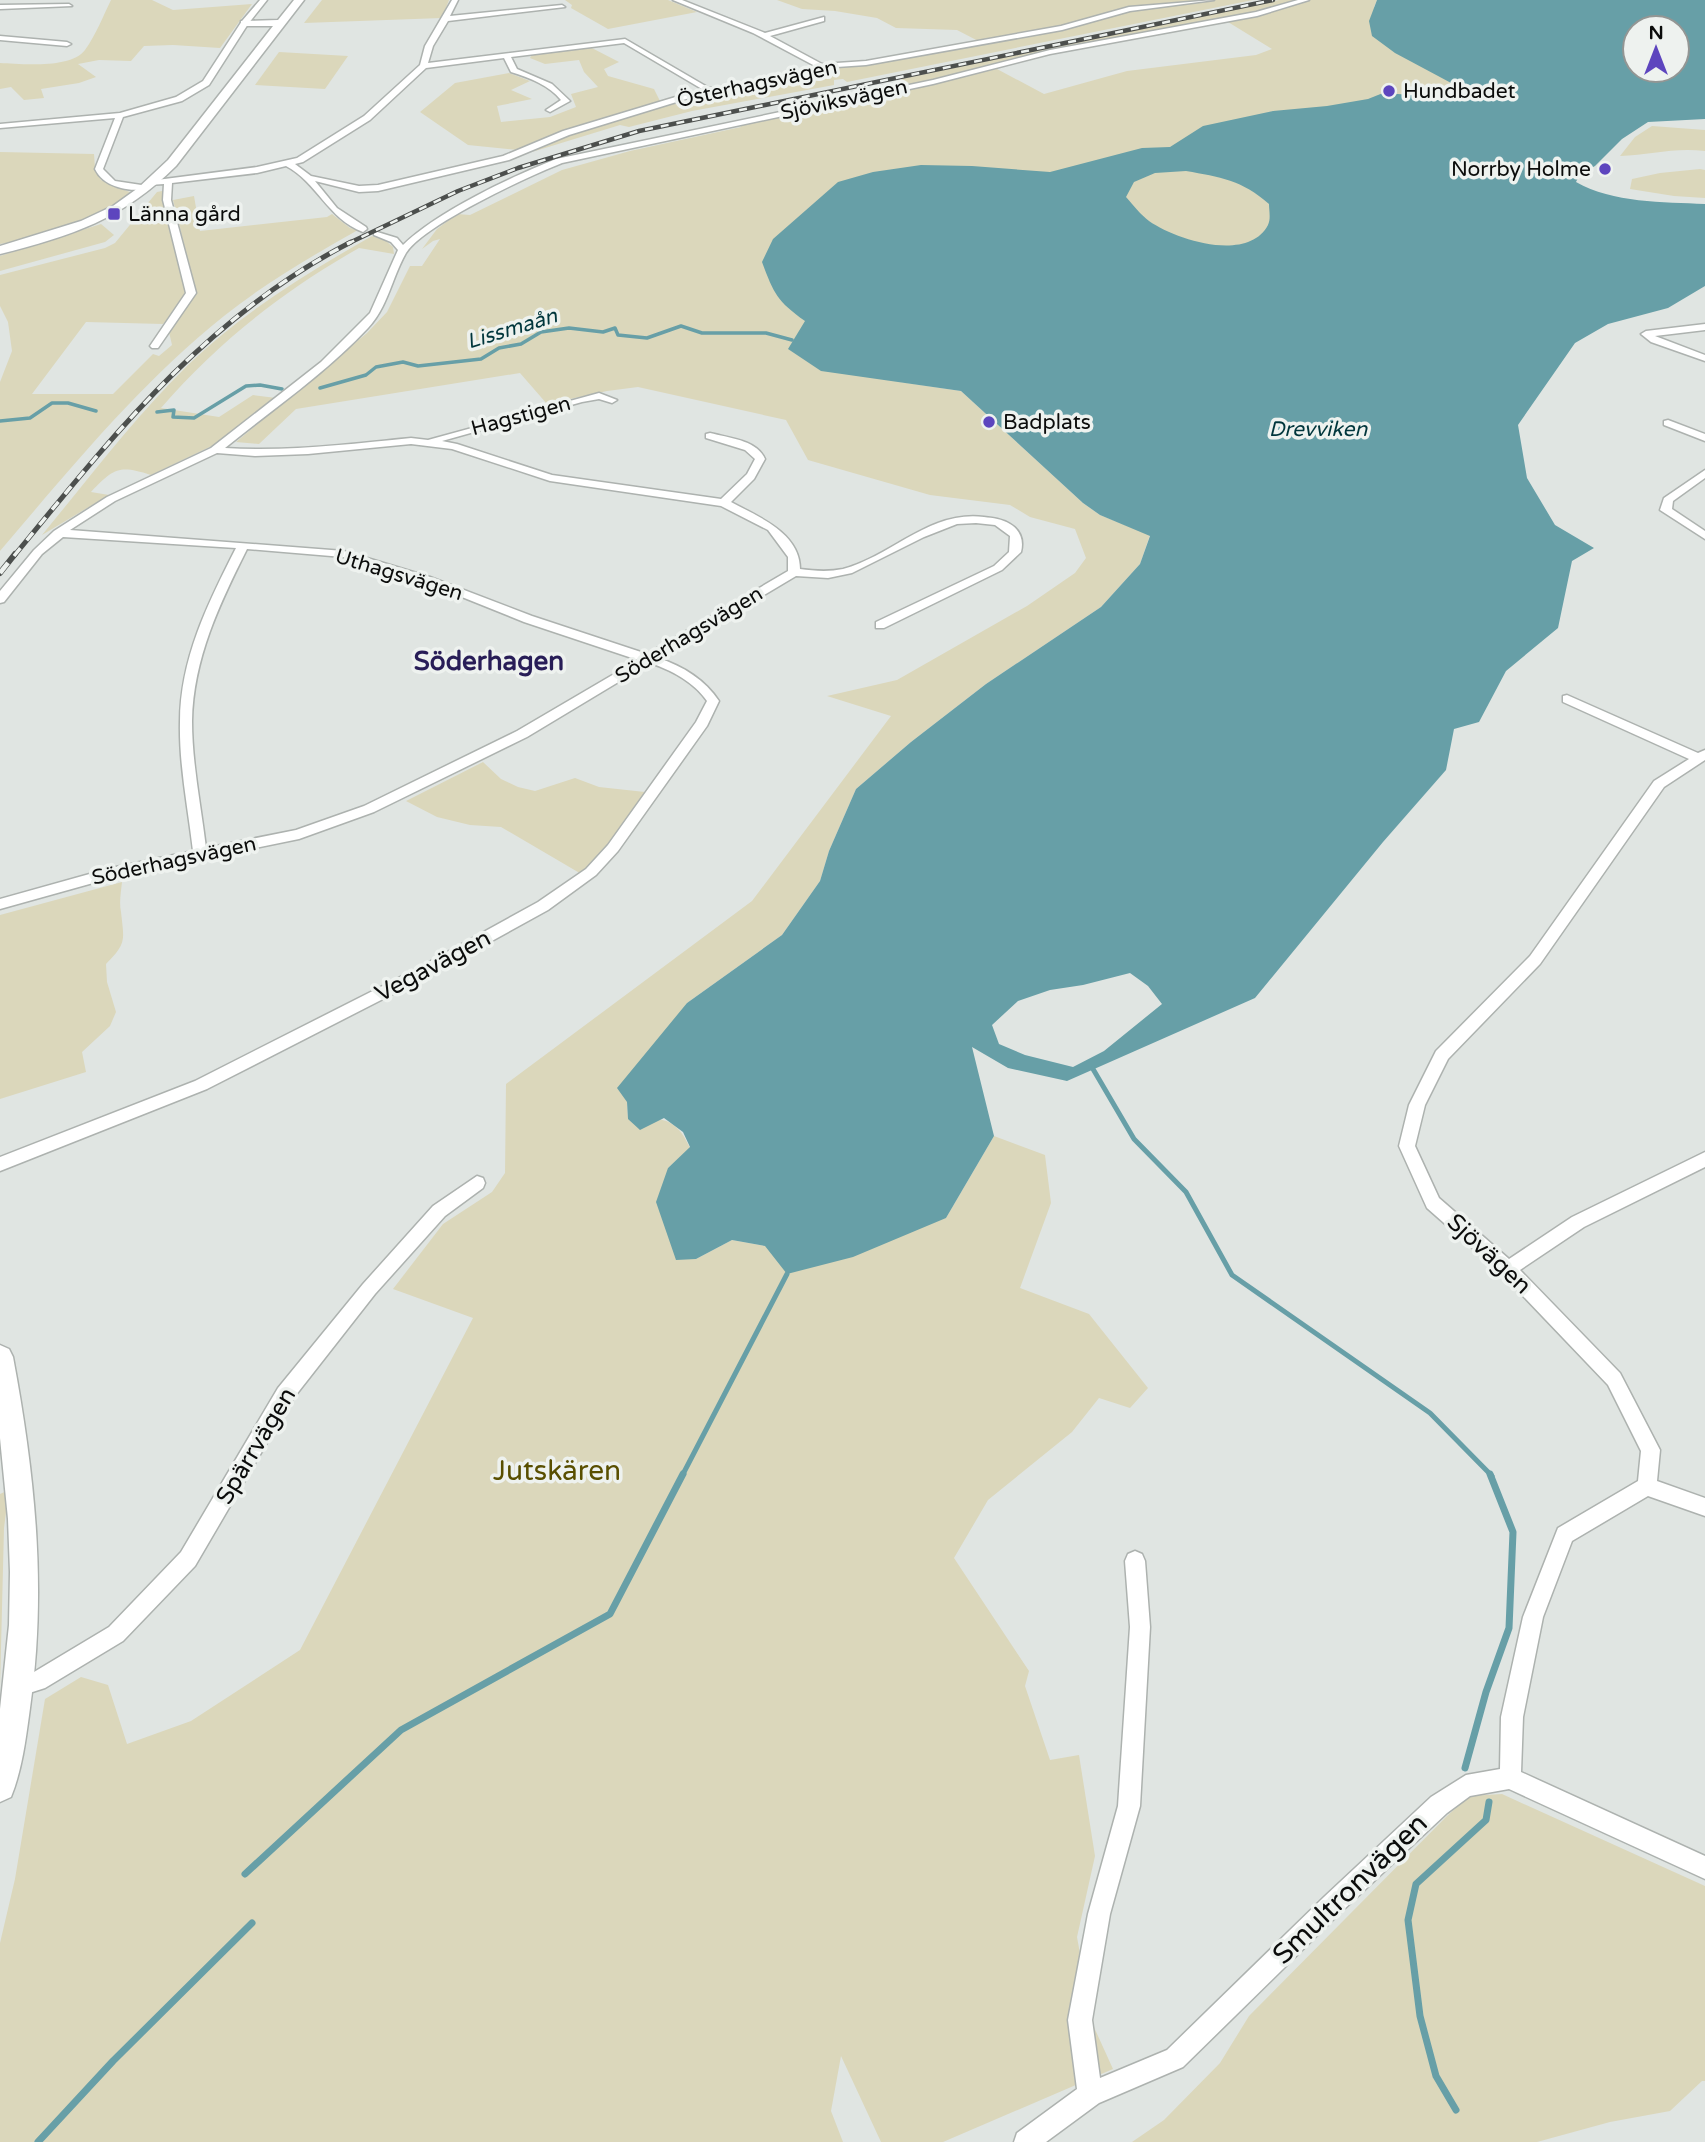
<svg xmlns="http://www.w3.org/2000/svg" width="1705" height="2142" viewBox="0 0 1705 2142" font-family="'Varela Round',sans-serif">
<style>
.green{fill:#dbd7bb}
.water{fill:#679fa7;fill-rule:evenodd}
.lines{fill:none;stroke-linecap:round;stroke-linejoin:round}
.stream-far2{stroke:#679fa7;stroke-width:3.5}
.stream-far1{stroke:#679fa7;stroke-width:5}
.stream{stroke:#679fa7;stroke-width:7}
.street-casing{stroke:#adb2af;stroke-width:3}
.secondary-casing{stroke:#adb2af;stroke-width:3}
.street{fill:#fff;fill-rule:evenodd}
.secondary{fill:#fff;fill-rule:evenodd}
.rail-far2-casing{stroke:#4c4f4d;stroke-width:4.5}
.rail-far1-casing{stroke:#4c4f4d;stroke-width:5}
.rail-casing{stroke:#4c4f4d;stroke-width:6}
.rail-far2{stroke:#eef2ef;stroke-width:2.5;stroke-dasharray:8;stroke-linecap:butt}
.rail-far1{stroke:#eef2ef;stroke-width:3.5;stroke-dasharray:10;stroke-linecap:butt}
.rail{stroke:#eef2ef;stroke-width:4.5;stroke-dasharray:13;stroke-linecap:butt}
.poi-dot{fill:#5d45be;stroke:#eef2ef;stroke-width:2.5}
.labels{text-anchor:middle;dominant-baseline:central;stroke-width:7;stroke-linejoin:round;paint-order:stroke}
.far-street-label{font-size:21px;fill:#0b0c0b;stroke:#eef2ef}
.far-poi-label{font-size:21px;fill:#0b0c0b;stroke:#eef2ef;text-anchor:start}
.far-water-label{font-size:21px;font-style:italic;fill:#00363c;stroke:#eef2ef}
.street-label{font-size:24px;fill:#0b0c0b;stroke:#eef2ef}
.far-district-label{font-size:26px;font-weight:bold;fill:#281d57;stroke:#eef2ef}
.near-park-label{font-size:28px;fill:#594f00;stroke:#eef2ef}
.near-street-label{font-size:28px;fill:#0b0c0b;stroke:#eef2ef}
</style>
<rect width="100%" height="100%" fill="#e0e5e2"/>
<g class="green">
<path d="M111 0H152L173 10 252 4 220 48 173 45 144 46 131 61 99 60 78 64 96 77 79 83 41 89 44 98 24 100 11 87 0 89V63C21 64 71 69 85 50 96 35 103 16 111 0Z"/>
<polygon points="322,0 449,0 442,18 304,23"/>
<polygon points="565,0 668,0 697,12 608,29 571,8 572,5"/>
<polygon points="777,0 1253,0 847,82 843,79 834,80 834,85 692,111 629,127 620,125 532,152 569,135 714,92 774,82 816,70 873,64 984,44 957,30 896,28 877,18 835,11 802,9"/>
<polygon points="1279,0 1303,0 1255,14 1049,51 912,85 901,79"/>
<path d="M1310 0H1377L1374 7 1635 70 1416 291 865 372 900 382 961 391 1083 503 1100 515 1150 535 1140 564 1101 607 986 684 911 742 856 789 829 851 820 881 782 935 687 1003 627 1102 628 1119C660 1118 675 1115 690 1148L668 1168 696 1259 732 1240 765 1246 946 1218 994 1136 1045 1155 1051 1203 1020 1288 1089 1314 1148 1388 1130 1408 1099 1398 1072 1432 988 1500 954 1558 1029 1671 1025 1686 1050 1760 1079 1755 1095 1856 1077 1937 1093 2025 1113 2069 943 2142H881L841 2056 831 2111 843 2142H0V1943L15 1879 45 1699 81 1677 108 1685 127 1744 191 1721 300 1650 473 1318 393 1289 443 1224 492 1192 505 1173 506 1084 752 901 891 716 827 696 897 680 1027 606 1075 573 1086 558 1075 529 1030 517 1010 505 930 495 808 460 786 420 638 387 607 391 547 404 520 373 296 409 259 444 236 442 367 333 387 312 410 266H422L440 239 433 241 422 249 437 229 457 214 470 215 562 170 630 151 741 127 740 125 997 69 1044 94 1127 71 1256 55 1272 49 1228 22Z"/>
<polygon points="588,46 619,62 604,69 608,76 654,89 660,101 577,127 518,150 468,145 420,112 455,83 509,73 530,81 511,90 532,99 497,106 501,122 550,117 576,107 571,94 598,87 584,72 579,60 545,64 530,58 533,53"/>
<polygon points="279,52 348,56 325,89 255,85"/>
<path d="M1652 126 1705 130V151C1675 147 1650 155 1620 156L1635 137Z"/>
<path d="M0 152 94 154 95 168 101 180 132 193C95 222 45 236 0 244Z"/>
<polygon points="1700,169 1705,170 1705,198 1674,196 1630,189 1632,179 1660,173"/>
<path d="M162 191 186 289 182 301 163 324 86 322 32 394H113L153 354 159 356 172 345 169 332 195 295V288L173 200 194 196 200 231 327 217 332 214 350 228 358 230C312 256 265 283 224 316 139 384 70 469 0 551V382L12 351 8 322 0 306V275L105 248 115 243 157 192Z"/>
<polygon points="101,224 114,235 105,242 0,271 0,256"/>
<path d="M372 236 386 241 393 247 394 254 359 248C283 291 218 342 161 408L219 417 253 395 276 398 216 444 151 475C119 465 114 468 91 492L109 495 42 535C89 478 135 417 188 365 243 312 307 273 372 236Z"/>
<polygon points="483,762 501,779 518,787 535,791 575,778 599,787 645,792 607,847 583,875 501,827 470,825 437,817 406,801"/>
<path d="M122 882C121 892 119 902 121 912 124 940 127 943 106 964L107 982 116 1012 110 1026 82 1052 86 1072 0 1099V915Z"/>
<polygon points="9,1490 4,1528 0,1688 0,1494"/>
<polygon points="1502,1794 1705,1886 1705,2081 1702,2081 1670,2111 1610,2122 1537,2142 1132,2142 1164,2120 1220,2063 1249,2016 1447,1816 1469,1796"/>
</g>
<path class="water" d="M1377 0H1705V119L1648 122 1622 139 1595 166 1580 174 1576 182C1613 203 1663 202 1705 204V286L1668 308 1608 324 1575 343 1518 425 1527 478 1555 525 1594 548 1572 561 1558 628 1506 671 1479 722 1454 729 1446 770 1383 842 1255 998 1067 1081 1008 1068 972 1047 994 1136 946 1218 853 1257 787 1274 765 1246 732 1240 696 1259 676 1260 656 1202 668 1168 690 1147 683 1132 664 1118 640 1130 628 1119 627 1102 617 1088 687 1003 782 935 820 881 829 851 856 789 911 742 986 684 1101 607 1140 564 1150 536 1100 515 1083 503 961 391 821 371 788 349 805 321C777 301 774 294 762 262L773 239 838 182 873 172 921 165 972 166 1050 172 1142 148 1170 147 1203 126 1273 111 1327 106 1368 99 1383 93 1427 96 1451 92 1453 84 1395 53 1372 36 1369 21ZM1635 28H1677V70H1635ZM1186 171C1220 177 1242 180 1269 204 1269 210 1271 219 1268 225 1248 263 1176 240 1149 221 1141 215 1133 205 1126 197L1134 182 1155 173ZM1130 973 1148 986 1162 1004 1104 1051 1073 1067 1025 1055 999 1044 992 1025 1018 1001 1050 990 1083 985Z"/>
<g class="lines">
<g class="stream-far2">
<polyline points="320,388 366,375 376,367 403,362 418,366 481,359 499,348 521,344 541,332 569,328 603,332 615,328 618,335 647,338 681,326 702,333 766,333 792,340"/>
<polyline points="157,412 174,410 173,417 194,418 246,386 260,385 282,389"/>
<polyline points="0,421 30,418 52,403 68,403 96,411"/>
</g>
<g class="stream-far1">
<polyline points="1093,1069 1134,1139 1186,1192 1232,1275 1430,1413 1492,1476"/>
<polyline points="682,1476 787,1274"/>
</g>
<g class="stream">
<polyline points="1465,1768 1486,1692 1509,1628 1513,1532 1490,1474"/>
<polyline points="245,1874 401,1730 610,1614 683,1474"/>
<polyline points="1456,2110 1436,2076 1420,2016 1408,1920 1416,1884 1486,1820 1489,1802"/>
<polyline points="38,2142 113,2061 252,1923"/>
</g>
<g class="street-casing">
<g id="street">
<path d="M260 0H267L248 24 209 85 182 101 123 117 103 169 115 181 148 186V190C129 191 104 188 95 169L115 118 0 128V124L120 113 176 97 203 81 242 21Z"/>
<path d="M452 0H458L450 16 562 5 565 7 448 21 433 46 428 63 625 39 709 88 770 80 815 66 753 33 673 0H682L765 33 824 17V21L770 36 822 64 866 61 1061 26 1129 7 1214 0 1130 11 1062 30 866 65 822 68 771 84 709 92 569 135 509 160 378 191 359 192 315 181 337 208 366 227 367 229 363 232C328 219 317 182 286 166L257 173 172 183 171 200 196 293 158 348H152L150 346 186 293 163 200 164 184 149 185V181L257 167 297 158 364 116 420 65 425 46ZM624 43 702 89 563 131 503 156 378 185 359 186 311 176 295 164 303 162 370 120 426 68 504 58 511 72C530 78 549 85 561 100L546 110 550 112 570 101 552 84 517 69 511 57Z"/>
<path d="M1298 0H1309L1257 16 1050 54 933 84 562 163C529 176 423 225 406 253 392 277 388 307 368 328 326 373 273 409 225 448 287 452 349 444 411 438L428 440 599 393 617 400 612 403 599 399 582 402 442 441 457 444 552 475 721 499 747 474 755 459 745 450 706 438V434L710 433C729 438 757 440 765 459L754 479 731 502C759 517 800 533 800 569 814 571 829 572 843 569 892 556 930 510 984 517 993 518 1002 519 1010 524 1020 530 1024 540 1021 552L1002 570 884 628H876V622L994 566 1009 552 1010 536 995 525 976 523 957 524 924 537 852 573 828 578 796 576 658 658C683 666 705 680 719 701L707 726 618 851 596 875 548 910 430 975 207 1089 0 1171V1157L195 1081 420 967 538 902 586 869 608 845 696 722 707 701C694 682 671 670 650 663L527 737 374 812 299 839 111 878 0 909V899L111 868 193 851C188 808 179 765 180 722 180 659 208 603 236 548L63 537 42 554 4 602 0 603V591L34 550 54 531 107 497 211 448 321 362 370 313 398 250 391 242 374 235V231L397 238 403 245C438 211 511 177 556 159L933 80 1050 50 1256 12ZM411 444 452 449 550 481 721 506 768 530 788 557V571L647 654 532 616 430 577 344 551 70 530 115 501 217 453 255 456 308 454ZM247 549 343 557 422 581 524 622 638 660 517 731 364 806 296 830 206 848C201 806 192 763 192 721 193 659 220 603 247 549Z"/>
<polygon points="0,5 69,4 72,6 0,9"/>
<polygon points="0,36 67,42 71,44 67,46 0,40"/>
<polygon points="1705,324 1705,330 1655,336 1705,355 1705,361 1651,342 1641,334 1646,331"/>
<polygon points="1668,420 1705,434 1705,441 1664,425 1664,421"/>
<polygon points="1705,470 1705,478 1673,501 1672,509 1705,531 1705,539 1660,510 1664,498"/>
<polygon points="1567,695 1698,753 1705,750 1705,760 1664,787 1540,964 1448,1059 1425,1105 1415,1146 1439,1198 1509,1259 1572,1217 1705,1152 1705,1167 1584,1227 1520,1270 1620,1373 1660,1450 1657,1481 1705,1498 1705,1516 1648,1496 1572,1541 1543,1617 1523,1717 1521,1772 1705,1856 1705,1879 1509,1789 1470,1796 1447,1813 1340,1913 1183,2067 1099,2103 1046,2142 1014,2142 1017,2133 1077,2089 1068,2020 1088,1914 1118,1806 1130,1627 1125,1561 1128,1554 1135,1551 1142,1554 1145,1561 1150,1627 1140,1806 1110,1914 1092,2020 1100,2078 1167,2050 1324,1897 1431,1797 1466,1775 1500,1769 1501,1717 1523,1617 1558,1528 1638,1481 1641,1451 1608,1385 1502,1274 1427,1208 1399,1146 1409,1105 1436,1051 1530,956 1654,781 1689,759 1563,702 1563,696"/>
<polygon points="477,1176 483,1178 485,1183 483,1188 445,1216 375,1294 292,1400 195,1566 123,1641 45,1688 20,1696 13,1693 10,1686 13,1679 34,1672 109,1627 181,1552 278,1388 363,1284 433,1206"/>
</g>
</g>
<g class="secondary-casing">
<g id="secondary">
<path d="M294 0H304L176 166C123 219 72 236 0 254V246L81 221 113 206 138 188 168 160 273 26H245L241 25V21L278 20Z"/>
<path d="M0 1345 9 1349 13 1357C35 1474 47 1590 30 1708 26 1738 22 1770 11 1797L0 1802V1709L9 1625 10 1572 8 1519 0 1438Z"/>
</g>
</g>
<use href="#street" class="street"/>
<use href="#secondary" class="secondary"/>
<g class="rail-far2-casing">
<polyline id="rail-far2" points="347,244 458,191 518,168 639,131 1273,0"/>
</g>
<g class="rail-far1-casing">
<path id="rail-far1" d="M14 556C114 434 207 316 351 242"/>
</g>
<g class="rail-casing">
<polyline id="rail" points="0,573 15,554"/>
</g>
<use href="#rail-far2" class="rail-far2"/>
<use href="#rail-far1" class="rail-far1"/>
<use href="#rail" class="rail"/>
</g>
<g class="poi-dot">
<circle cx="1389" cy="91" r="7"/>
<circle cx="1605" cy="169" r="7"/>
<rect x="107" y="207" width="14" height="14" rx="3.5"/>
<circle cx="989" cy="422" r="7"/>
</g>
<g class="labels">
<g class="far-street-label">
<text transform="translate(757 84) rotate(-12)">Österhagsvägen</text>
<text transform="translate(844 100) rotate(-12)">Sjöviksvägen</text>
<text transform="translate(521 416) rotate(-15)">Hagstigen</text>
<text transform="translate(399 575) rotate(17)">Uthagsvägen</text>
<text transform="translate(689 635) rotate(-31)">Söderhagsvägen</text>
<text transform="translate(174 861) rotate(-12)">Söderhagsvägen</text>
</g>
<g class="far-poi-label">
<text x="1403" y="91">Hundbadet</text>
<text x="1591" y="169" text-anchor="end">Norrby Holme</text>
<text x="128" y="214">Länna gård</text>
<text x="1003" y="422">Badplats</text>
</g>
<g class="far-water-label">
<text transform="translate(512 329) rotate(-17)">Lissmaån</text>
<text x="1318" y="429">Drevviken</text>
</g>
<g class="street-label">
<text transform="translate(433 966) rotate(-28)">Vegavägen</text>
<text transform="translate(1489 1254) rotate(43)">Sjövägen</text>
<text transform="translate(256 1446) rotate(-59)">Spärrvägen</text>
</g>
<g class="far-district-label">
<text x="489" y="661">Söderhagen</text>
</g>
<g class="near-park-label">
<text x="557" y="1471">Jutskären</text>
</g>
<g class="near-street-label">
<text transform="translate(1350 1889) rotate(-44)">Smultronvägen</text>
</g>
</g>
<g transform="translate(1656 49)"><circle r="33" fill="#eef2ef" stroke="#939694" stroke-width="2"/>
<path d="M0-5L12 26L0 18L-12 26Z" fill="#5d45be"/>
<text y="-10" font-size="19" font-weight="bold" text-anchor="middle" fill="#0b0c0b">N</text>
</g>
</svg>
